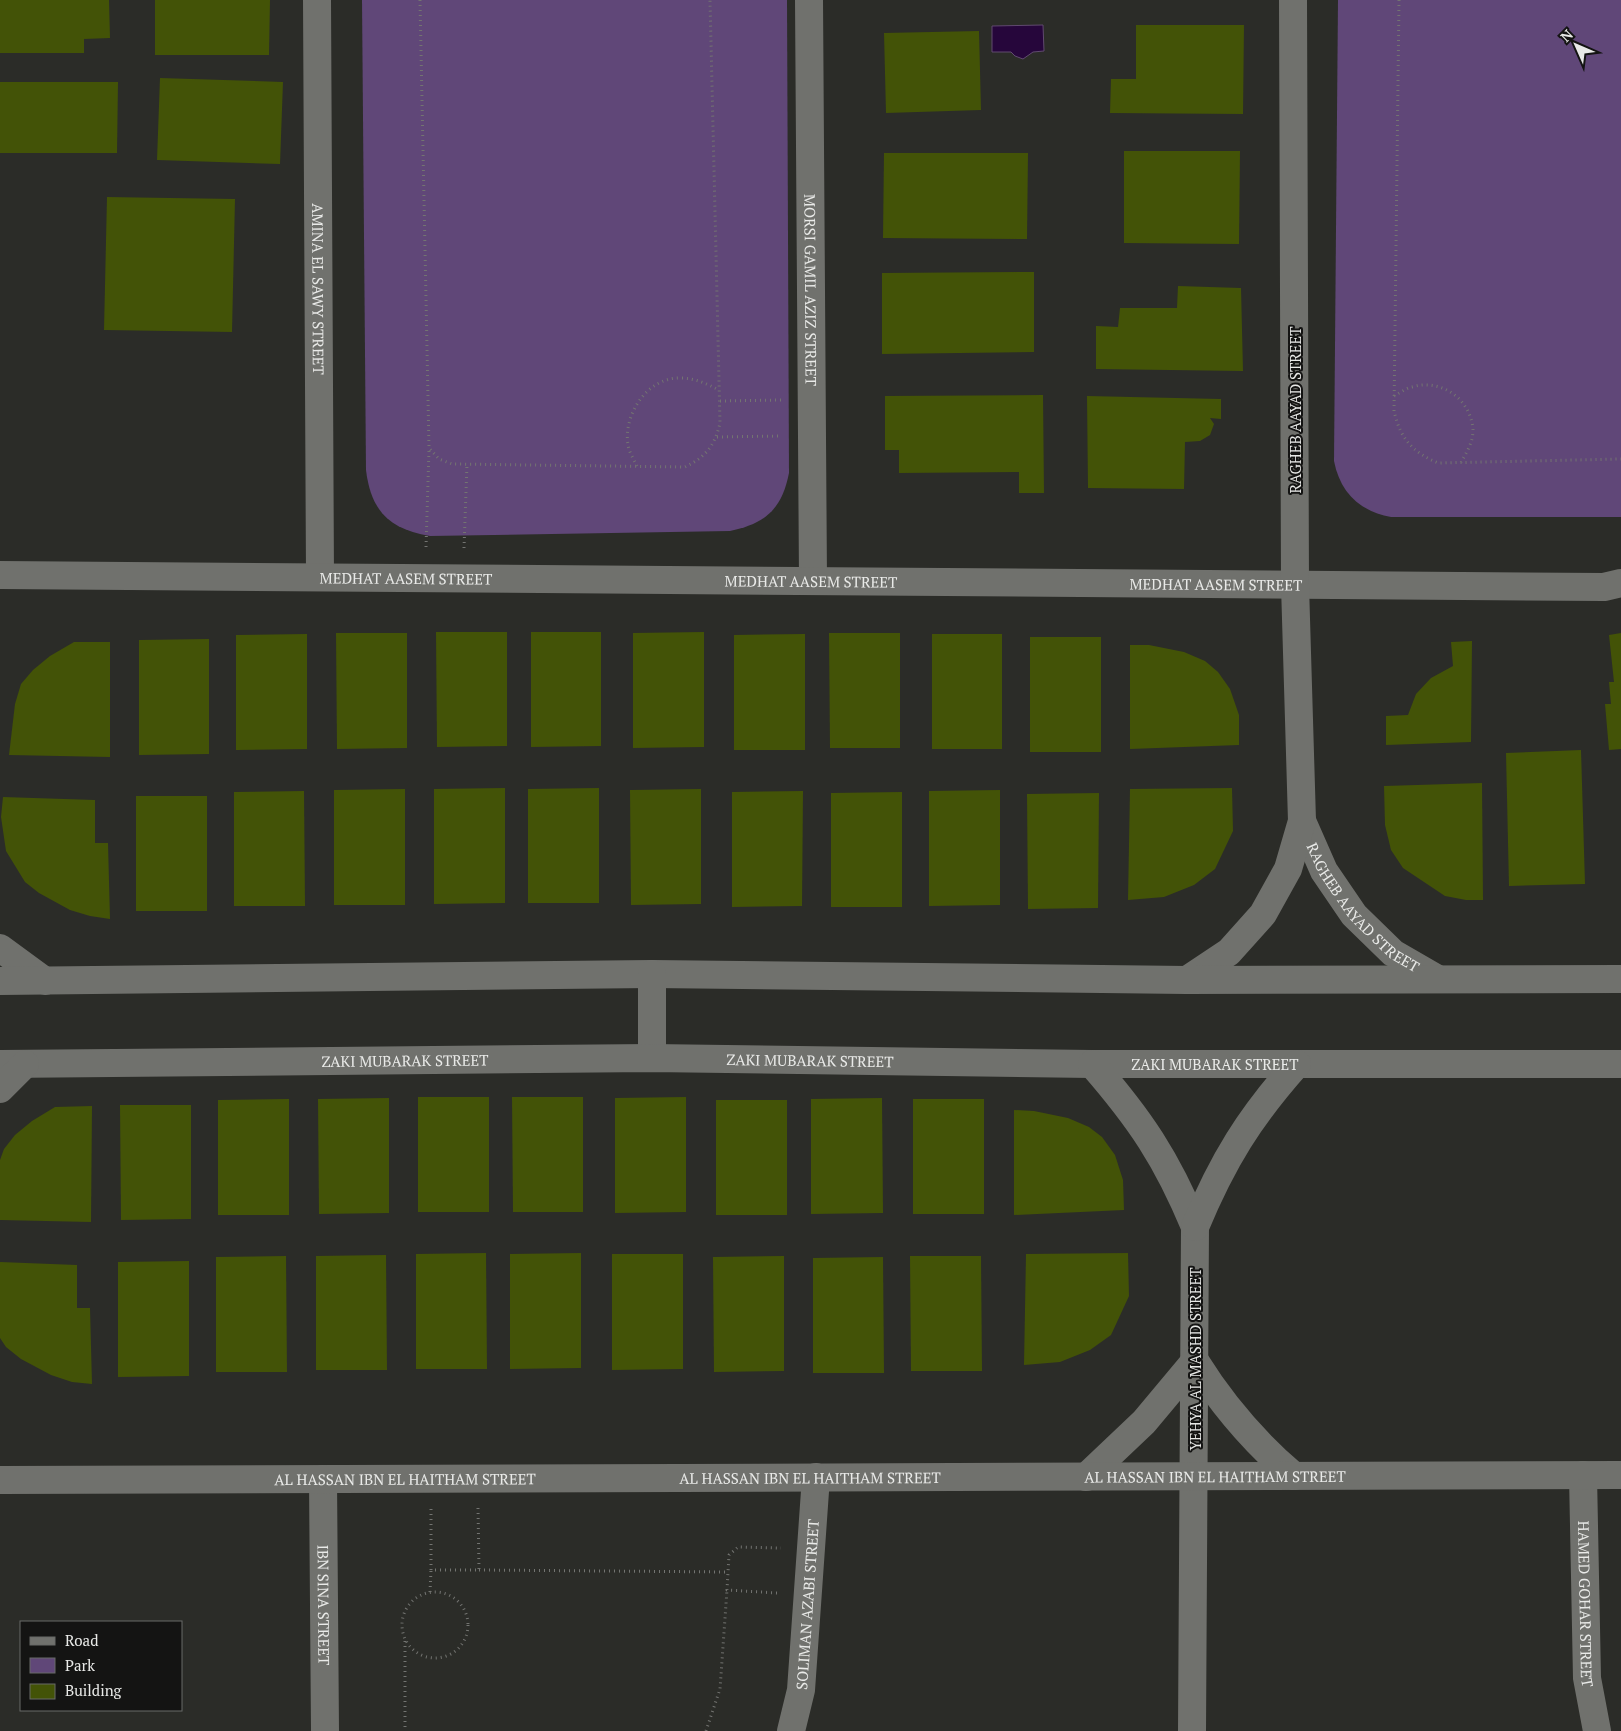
<svg xmlns="http://www.w3.org/2000/svg" width="1621" height="1731" viewBox="0 0 1621 1731" font-family="'PT Serif',serif">
<style>
.green{fill:#604778}
.water{fill:#26063b;stroke:#604a6f}
.building{fill:#435307}
.lines{fill:none;stroke-linecap:round;stroke-linejoin:round}
.path{stroke:#737471;stroke-width:3;stroke-dasharray:1 4;stroke-linecap:butt}
.minor{stroke:#70716d;stroke-width:28}
.labels{text-anchor:middle;dominant-baseline:central;stroke-width:4;stroke-linejoin:round;paint-order:stroke}
.street-label{font-size:15px;fill:#e9eae8;stroke:#141413}
</style>
<rect width="100%" height="100%" fill="#2b2c28"/>
<g class="green">
<path d="M362 0H787L789 473C782 509 765 524 730 531L430 536C389 529 371 511 366 470Z"/>
<path d="M1338 0H1621V517H1391C1359 511 1340 492 1334 461Z"/>
</g>
<polygon class="water" points="1043,25 1044,51 1033,52 1023,59 1015,56 1011,52 992,52 992,26"/>
<g class="building">
<polygon points="0,0 109,0 110,38 84,39 84,53 0,53"/>
<polygon points="155,0 270,0 269,55 155,55"/>
<polygon points="1136,25 1244,25 1243,114 1110,113 1111,79 1136,79"/>
<polygon points="979,31 981,110 886,113 884,33"/>
<polygon points="160,78 283,82 280,164 157,160"/>
<polygon points="0,82 118,82 117,153 0,153"/>
<polygon points="1124,151 1240,151 1239,244 1124,243"/>
<polygon points="884,153 1028,153 1027,239 883,238"/>
<polygon points="107,197 235,199 232,332 104,330"/>
<polygon points="1034,272 1034,352 882,354 882,273"/>
<polygon points="1178,286 1241,288 1243,371 1096,369 1096,326 1118,327 1120,308 1177,308"/>
<polygon points="1043,395 1044,493 1019,493 1019,472 899,473 899,450 885,450 885,396"/>
<polygon points="1087,396 1221,399 1221,419 1210,418 1214,424 1210,435 1200,441 1185,442 1184,489 1088,488"/>
<polygon points="436,632 507,632 507,746 437,747"/>
<polygon points="531,632 601,632 601,746 531,747"/>
<polygon points="704,632 704,747 633,748 633,633"/>
<polygon points="336,633 407,633 407,748 337,749"/>
<polygon points="829,633 900,633 900,748 830,748"/>
<polygon points="1621,633 1621,749 1609,750 1605,704 1611,704 1609,682 1614,682 1609,635"/>
<polygon points="307,634 307,749 236,750 236,635"/>
<polygon points="805,634 805,750 734,750 734,635"/>
<rect x="932" y="634" width="70" height="115"/>
<rect x="1030" y="637" width="71" height="115"/>
<polygon points="209,639 209,754 139,755 139,640"/>
<polygon points="1472,641 1471,742 1386,745 1386,716 1408,715 1416,694 1431,678 1453,666 1451,642"/>
<polygon points="74,642 110,642 110,757 9,755 15,704 21,684 33,670 50,656"/>
<polygon points="1130,645 1149,645 1184,652 1205,661 1218,672 1230,689 1239,715 1239,745 1130,749"/>
<polygon points="1581,750 1585,884 1509,886 1506,753"/>
<polygon points="1482,783 1483,900 1466,900 1445,896 1403,868 1391,850 1385,825 1384,786"/>
<polygon points="505,788 505,903 434,904 434,789"/>
<polygon points="599,788 599,903 528,903 528,789"/>
<polygon points="1232,788 1233,831 1215,869 1194,885 1164,897 1128,900 1130,789"/>
<polygon points="405,789 405,905 334,905 334,790"/>
<polygon points="701,789 701,904 631,905 630,790"/>
<polygon points="1000,790 1000,905 929,906 929,791"/>
<polygon points="304,791 305,906 234,906 234,792"/>
<polygon points="803,791 802,906 732,907 732,792"/>
<polygon points="902,792 902,907 831,907 831,793"/>
<polygon points="1099,793 1098,908 1028,909 1027,794"/>
<rect x="136" y="796" width="71" height="115"/>
<polygon points="3,797 95,800 95,843 108,843 110,919 90,916 70,910 39,893 25,882 6,851 1,817"/>
<rect x="418" y="1097" width="71" height="115"/>
<polygon points="512,1097 583,1097 583,1212 513,1212"/>
<polygon points="686,1097 686,1212 615,1213 615,1098"/>
<polygon points="389,1098 389,1213 319,1214 318,1099"/>
<polygon points="882,1098 883,1213 811,1214 811,1099"/>
<polygon points="289,1099 289,1215 218,1215 218,1100"/>
<rect x="913" y="1099" width="71" height="115"/>
<rect x="716" y="1100" width="71" height="115"/>
<polygon points="120,1105 191,1105 191,1219 121,1220"/>
<polygon points="92,1106 91,1222 0,1220 0,1160 4,1149 15,1135 32,1121 55,1107"/>
<polygon points="1014,1110 1034,1111 1068,1118 1089,1127 1102,1137 1115,1155 1123,1180 1124,1210 1014,1215"/>
<polygon points="486,1253 487,1369 416,1369 416,1254"/>
<polygon points="581,1253 581,1368 510,1369 510,1254"/>
<polygon points="1128,1253 1129,1296 1111,1335 1090,1350 1060,1362 1024,1365 1026,1254"/>
<polygon points="612,1254 683,1254 683,1369 612,1370"/>
<polygon points="386,1255 387,1370 316,1370 316,1256"/>
<polygon points="286,1256 287,1372 216,1372 216,1257"/>
<polygon points="784,1256 784,1371 714,1372 713,1257"/>
<polygon points="910,1256 981,1256 982,1371 911,1371"/>
<polygon points="883,1257 884,1373 813,1373 813,1258"/>
<polygon points="189,1261 189,1376 118,1377 118,1262"/>
<polygon points="0,1262 77,1265 77,1308 90,1308 92,1384 72,1382 51,1375 21,1359 6,1347 0,1338"/>
</g>
<g class="lines">
<g class="path">
<path d="M420 0 429 448 439 459 452 464 685 467C706 457 715 445 720 423L710 0"/>
<path d="M1399 0 1394 411C1400 438 1412 452 1438 463L1621 459"/>
<path d="M1394 396C1400 393 1406 388 1412 387 1441 378 1471 399 1473 430 1473 442 1467 452 1461 462"/>
<polyline points="720,401 782,400"/>
<polyline points="717,437 781,436"/>
<path d="M637 466C634 460 629 452 628 445 623 415 647 378 679 378 695 378 705 383 719 390"/>
<polyline points="426,547 429,449"/>
<polyline points="464,548 467,464"/>
<polyline points="431,1509 431,1570 479,1570 478,1508"/>
<polyline points="479,1570 728,1572"/>
<polyline points="430,1592 431,1570"/>
<circle cx="435" cy="1625" r="33"/>
<polyline points="777,1593 727,1590 729,1555 738,1547 781,1548"/>
<polyline points="405,1641 405,1731"/>
<polyline points="706,1731 720,1689 727,1590"/>
</g>
<g class="minor">
<path id="s1" d="M317 0 320 577"/>
<path id="s2" d="M809 0 813 581"/>
<path id="s3" d="M0 575 1604 587 1621 583"/>
<path id="s4" d="M1302 821 1324 871 1354 915 1393 953 1438 979"/>
<polyline points="0,948 45,981"/>
<polyline points="1187,980 1229,952 1263,914 1288,869 1302,821 1295,585 1293,0"/>
<polyline points="0,981 652,974 1187,980 1621,979"/>
<polyline points="652,1058 652,974"/>
<path id="s5" d="M0 1064 652 1058 1092 1064H1621"/>
<path d="M1092 1064C1140 1119 1167 1159 1195 1227L1192 1731"/>
<polyline points="0,1089 25,1064"/>
<path d="M1195 1227C1223 1160 1249 1118 1297 1064"/>
<path id="s6" d="M1583 1475 1587 1678 1597 1731"/>
<path d="M1086 1477 1144 1422 1195 1361C1223 1406 1254 1442 1294 1476"/>
<path id="s7" d="M323 1479 325 1731"/>
<path id="s8" d="M0 1480 1621 1475"/>
<path id="s9" d="M791 1731 801 1690 816 1477"/>
</g>
</g>
<g class="labels">
<g class="street-label">
<text stroke="none"><textPath href="#s1" startOffset="289">AMINA EL SAWY STREET</textPath></text>
<text stroke="none"><textPath href="#s2" startOffset="290">MORSI GAMIL AZIZ STREET</textPath></text>
<text transform="translate(1295 410) rotate(-90)">RAGHEB AAYAD STREET</text>
<text stroke="none"><textPath href="#s3" startOffset="406">MEDHAT AASEM STREET</textPath></text>
<text stroke="none"><textPath href="#s3" startOffset="811">MEDHAT AASEM STREET</textPath></text>
<text stroke="none"><textPath href="#s3" startOffset="1216">MEDHAT AASEM STREET</textPath></text>
<text stroke="none"><textPath href="#s4" startOffset="108">RAGHEB AAYAD STREET</textPath></text>
<text stroke="none"><textPath href="#s5" startOffset="405">ZAKI MUBARAK STREET</textPath></text>
<text stroke="none"><textPath href="#s5" startOffset="810">ZAKI MUBARAK STREET</textPath></text>
<text stroke="none"><textPath href="#s5" startOffset="1215">ZAKI MUBARAK STREET</textPath></text>
<text transform="translate(1195 1359) rotate(-90)">YEHYA AL MASHD STREET</text>
<text stroke="none"><textPath href="#s8" startOffset="1215">AL HASSAN IBN EL HAITHAM STREET</textPath></text>
<text stroke="none"><textPath href="#s8" startOffset="810">AL HASSAN IBN EL HAITHAM STREET</textPath></text>
<text stroke="none"><textPath href="#s8" startOffset="405">AL HASSAN IBN EL HAITHAM STREET</textPath></text>
<text stroke="none"><textPath href="#s6" startOffset="129">HAMED GOHAR STREET</textPath></text>
<text stroke="none"><textPath href="#s7" startOffset="126">IBN SINA STREET</textPath></text>
<text stroke="none"><textPath href="#s9" startOffset="128">SOLIMAN AZABI STREET</textPath></text>
</g>
</g>
<rect x="20" y="1621" width="162" height="90" fill="#141413" stroke="#696a68"/>
<rect x="30" y="1637" width="25" height="8" fill="#70716d" stroke="#696a68"/>
<text x="65" y="1646" font-size="15" fill="#e9eae8">Road</text>
<rect x="30" y="1658" width="25" height="15" fill="#604778" stroke="#696a68"/>
<text x="65" y="1671" font-size="15" fill="#e9eae8">Park</text>
<rect x="30" y="1684" width="25" height="15" fill="#435307" stroke="#696a68"/>
<text x="65" y="1696" font-size="15" fill="#e9eae8">Building</text>
<g transform="translate(1576 45) rotate(315)" stroke="#141413" stroke-width="4" paint-order="stroke">
<path d="M0-4L9 19L0 12L-9 19Z" fill="#e9eae8"/>
<text y="-8" font-size="14" font-weight="bold" text-anchor="middle" fill="#e9eae8">N</text>
</g>
</svg>
